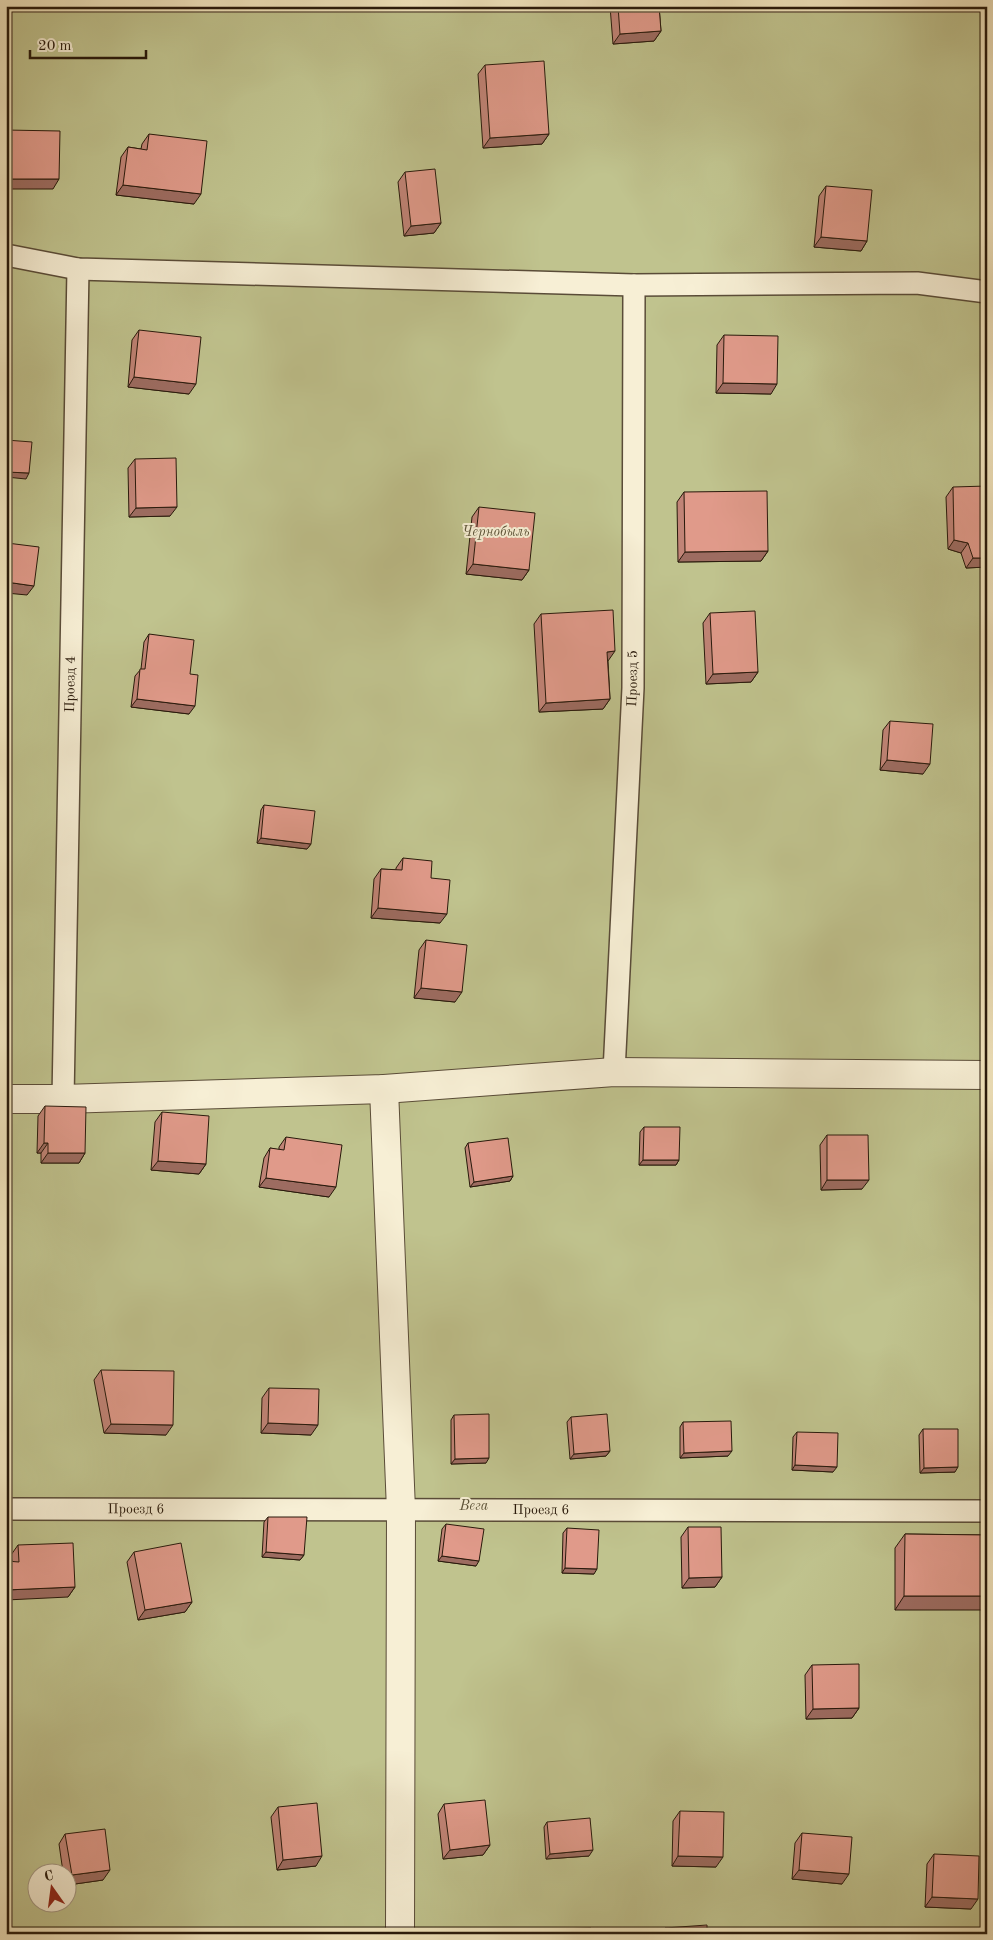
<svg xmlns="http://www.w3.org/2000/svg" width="993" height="1940" viewBox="0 0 993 1940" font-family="'Old Standard TT',serif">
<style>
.green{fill:#c0c38e;stroke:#746e4c;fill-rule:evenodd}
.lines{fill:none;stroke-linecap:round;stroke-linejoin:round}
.service-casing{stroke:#5a4c38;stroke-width:24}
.minor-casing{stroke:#5a4c38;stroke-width:30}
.service{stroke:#f7efd5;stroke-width:21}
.minor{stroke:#f7efd5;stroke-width:28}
.wall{fill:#c18477;stroke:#28190b}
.shaded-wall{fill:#9d6c61;stroke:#28190b}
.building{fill:#e09a8a;stroke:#28190b}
.labels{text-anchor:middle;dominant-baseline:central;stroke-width:4;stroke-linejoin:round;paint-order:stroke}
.park-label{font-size:14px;font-style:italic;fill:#5d5439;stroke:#f7efd5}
.street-label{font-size:14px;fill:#28190b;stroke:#f7efd5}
</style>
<rect width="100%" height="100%" fill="#f2e6bf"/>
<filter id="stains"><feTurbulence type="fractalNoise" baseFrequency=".004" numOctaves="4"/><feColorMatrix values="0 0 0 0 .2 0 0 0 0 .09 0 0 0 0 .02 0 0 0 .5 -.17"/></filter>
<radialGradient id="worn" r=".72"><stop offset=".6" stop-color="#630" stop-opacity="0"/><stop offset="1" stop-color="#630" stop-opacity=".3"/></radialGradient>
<path class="green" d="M6 6H987V1934H6ZM38 1872H68V1902H38Z"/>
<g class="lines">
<g class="service-casing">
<g id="service">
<polyline points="6,255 78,269 634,285 917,283 987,292"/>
<path id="s1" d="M614 1072 633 688 634 285"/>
<path id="s2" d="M63 1099 78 269"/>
<path id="s3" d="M6 1509 987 1511"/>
</g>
</g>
<g class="minor-casing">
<g id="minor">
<polyline points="384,1089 401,1510 400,1934"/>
<polyline points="6,1099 63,1099 384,1089 614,1072 987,1075"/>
</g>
</g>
<use href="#service" class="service"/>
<use href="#minor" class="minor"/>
</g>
<g class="wall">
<polygon points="610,6 659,6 661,31 654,41 613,44"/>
<polygon points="485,65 549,134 542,144 483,148 478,74"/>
<polygon points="149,134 194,204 116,195 121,157 128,147 141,149 142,144"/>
<polygon points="405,172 441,223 434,233 404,236 398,182"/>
<polygon points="826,186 867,241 861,251 814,247 819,196"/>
<polygon points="139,330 189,394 128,387 132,340"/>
<polygon points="724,335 771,394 716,393 717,345"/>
<polygon points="135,459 170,516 129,517 128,468"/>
<polygon points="953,487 987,567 966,568 961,553 948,549 946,497"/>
<polygon points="684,492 768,551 761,561 678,562 677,502"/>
<polygon points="479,507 529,570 522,580 466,574 472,517"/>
<polygon points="710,613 758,672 751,682 706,684 703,623"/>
<polygon points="541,614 608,661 610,699 603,709 539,712 534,624"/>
<polygon points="149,634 190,674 189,714 131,707 135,676 141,669 144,642"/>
<polygon points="890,721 923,774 880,770 883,730"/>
<polygon points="264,805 311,844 307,849 257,843 261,810"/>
<polygon points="403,858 431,878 440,923 371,918 374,879 381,869 396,870 396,868"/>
<polygon points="426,940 455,1002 414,998 419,950"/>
<polygon points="45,1106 85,1153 79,1163 41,1163 41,1153 37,1153 38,1116"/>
<polygon points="162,1112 206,1164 199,1174 151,1170 155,1122"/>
<polygon points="644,1127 679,1160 676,1165 639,1165 640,1132"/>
<polygon points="827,1135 862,1189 821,1190 820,1145"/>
<polygon points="286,1137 329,1197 259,1187 264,1158 270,1148 279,1150 279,1147"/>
<polygon points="468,1143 513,1176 510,1181 470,1187 465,1148"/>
<polygon points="101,1370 166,1435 104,1433 94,1380"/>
<polygon points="269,1388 311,1435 261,1433 262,1398"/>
<polygon points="454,1415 486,1463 451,1464 451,1420"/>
<polygon points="571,1417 610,1451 606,1456 570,1459 567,1422"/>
<polygon points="683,1422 728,1456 680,1458 680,1427"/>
<polygon points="923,1429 955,1472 920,1473 919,1435"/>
<polygon points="797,1432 833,1472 792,1470 793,1437"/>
<polygon points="268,1517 304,1555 300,1560 262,1557 264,1522"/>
<polygon points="446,1524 476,1566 438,1561 442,1529"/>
<polygon points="688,1527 722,1577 715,1587 682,1588 681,1537"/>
<polygon points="567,1528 594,1574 562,1573 563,1533"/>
<polygon points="905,1534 987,1535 895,1610 895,1548"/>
<polygon points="18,1545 75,1587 68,1597 12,1561 11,1555"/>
<polygon points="134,1552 192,1602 185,1612 138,1620 127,1562"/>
<polygon points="812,1665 859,1708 852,1718 806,1719 805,1675"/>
<polygon points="444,1804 490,1845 483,1855 443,1859 438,1814"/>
<polygon points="278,1807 316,1866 277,1870 271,1817"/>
<polygon points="680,1811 716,1867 672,1866 673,1821"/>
<polygon points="547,1822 589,1856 546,1859 544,1827"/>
<polygon points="802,1833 842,1884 792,1879 795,1843"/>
<polygon points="65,1834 103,1880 68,1885 68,1872 63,1872 59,1844"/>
<polygon points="934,1854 971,1909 925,1907 927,1864"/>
<polygon points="665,1928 707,1934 661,1934"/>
</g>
<g class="shaded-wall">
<polygon points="661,31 654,41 613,44 620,34"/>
<polygon points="549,134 542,144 483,148 490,138"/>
<polygon points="6,179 59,179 53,189 6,189"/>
<polygon points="123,185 201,194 194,204 116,195"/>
<polygon points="441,223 434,233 404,236 411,226"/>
<polygon points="821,237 867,241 861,251 814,247"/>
<polygon points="134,377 196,384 189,394 128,387"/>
<polygon points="723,383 777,384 771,394 716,393"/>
<polygon points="6,472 29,473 26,479 6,477"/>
<polygon points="177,507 170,516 129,517 136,508"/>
<polygon points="954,540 968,543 961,553 948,549"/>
<polygon points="768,551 761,561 678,562 685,552"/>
<polygon points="973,558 987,558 987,567 966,568"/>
<polygon points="473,564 529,570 522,580 466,574"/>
<polygon points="6,582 34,586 27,595 6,593"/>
<polygon points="615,651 608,661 601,662 607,652"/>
<polygon points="758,672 751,682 706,684 713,674"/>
<polygon points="137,699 195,706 189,714 131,707"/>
<polygon points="610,699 603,709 539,712 546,703"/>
<polygon points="887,760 930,764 923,774 880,770"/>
<polygon points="261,838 311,844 307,849 257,843"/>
<polygon points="378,908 447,914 440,923 371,918"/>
<polygon points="421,988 462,992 455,1002 414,998"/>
<polygon points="44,1143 48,1143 41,1153 37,1153"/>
<polygon points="48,1153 85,1153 79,1163 41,1163"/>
<polygon points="643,1160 679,1160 676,1165 639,1165"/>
<polygon points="158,1161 206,1164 199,1174 151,1170"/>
<polygon points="513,1176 510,1181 470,1187 474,1182"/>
<polygon points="266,1178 336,1187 329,1197 259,1187"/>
<polygon points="827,1180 869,1180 862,1189 821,1190"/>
<polygon points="268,1423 318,1425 311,1435 261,1433"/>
<polygon points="111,1424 173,1425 166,1435 104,1433"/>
<polygon points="610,1451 606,1456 570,1459 574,1454"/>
<polygon points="732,1451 728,1456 680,1458 684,1453"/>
<polygon points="489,1458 486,1463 451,1464 455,1459"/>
<polygon points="795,1465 837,1467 833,1472 792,1470"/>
<polygon points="958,1467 955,1472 920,1473 924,1468"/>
<polygon points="266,1552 304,1555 300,1560 262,1557"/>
<polygon points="442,1556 479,1561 476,1566 438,1561"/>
<polygon points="565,1568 597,1569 594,1574 562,1573"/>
<polygon points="722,1577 715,1587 682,1588 689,1578"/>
<polygon points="75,1587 68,1597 6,1600 6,1590"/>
<polygon points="904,1596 987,1596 987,1610 895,1610"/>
<polygon points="192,1602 185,1612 138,1620 145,1610"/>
<polygon points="859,1708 852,1718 806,1719 813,1709"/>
<polygon points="490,1845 483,1855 443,1859 450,1850"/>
<polygon points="593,1850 589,1856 546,1859 550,1854"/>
<polygon points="322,1856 316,1866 277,1870 283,1860"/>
<polygon points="678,1856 723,1857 716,1867 672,1866"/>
<polygon points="110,1870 103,1880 68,1885 68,1881 72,1875"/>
<polygon points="799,1870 849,1874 842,1884 792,1879"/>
<polygon points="932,1897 978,1899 971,1909 925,1907"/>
</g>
<g class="building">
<polygon points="618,6 659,6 661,31 620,34"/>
<polygon points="544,61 549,134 490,138 485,65"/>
<polygon points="6,130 60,131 59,179 6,179"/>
<polygon points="149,134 207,141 201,194 123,185 128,147 147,150"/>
<polygon points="435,169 441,223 411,226 405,172"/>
<polygon points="826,186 872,190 867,241 821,237"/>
<polygon points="139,330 201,337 196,384 134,377"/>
<polygon points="724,335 778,336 777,384 723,383"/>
<polygon points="6,440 32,442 29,473 6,472"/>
<polygon points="176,458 177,507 136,508 135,459"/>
<polygon points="987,486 987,558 973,558 968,543 954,540 953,487"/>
<polygon points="767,491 768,551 685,552 684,492"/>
<polygon points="479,507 535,513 529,570 473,564"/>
<polygon points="7,543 39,547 34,586 6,582 6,548"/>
<polygon points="613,610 615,651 607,652 610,699 546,703 541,614"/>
<polygon points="755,611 758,672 713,674 710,613"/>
<polygon points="149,634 194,640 190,674 198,675 195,706 137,699 140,669 145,669"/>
<polygon points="890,721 933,724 930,764 887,760"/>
<polygon points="264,805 315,811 311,844 261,838"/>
<polygon points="403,858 432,861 431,878 450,880 447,914 378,908 381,869 402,870"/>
<polygon points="426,940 467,945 462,992 421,988"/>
<polygon points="45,1106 86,1107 85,1153 48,1153 48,1143 44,1143"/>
<polygon points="162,1112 209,1116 206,1164 158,1161"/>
<polygon points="644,1127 680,1127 679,1160 643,1160"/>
<polygon points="827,1135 868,1135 869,1180 827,1180"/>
<polygon points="286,1137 342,1145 336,1187 266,1178 270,1148 284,1150"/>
<polygon points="508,1138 513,1176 474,1182 468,1143"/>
<polygon points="101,1370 174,1371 173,1425 111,1424"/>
<polygon points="269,1388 319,1389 318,1425 268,1423"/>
<polygon points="489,1414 489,1458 455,1459 454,1415"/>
<polygon points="607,1414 610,1451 574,1454 571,1417"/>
<polygon points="731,1421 732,1451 684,1453 683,1422"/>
<polygon points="923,1429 958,1429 958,1467 924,1468"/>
<polygon points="797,1432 838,1433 837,1467 795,1465"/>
<polygon points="268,1517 307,1517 304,1555 266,1552"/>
<polygon points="446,1524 484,1529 479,1561 442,1556"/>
<polygon points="688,1527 721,1527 722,1577 689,1578"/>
<polygon points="567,1528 599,1530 597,1569 565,1568"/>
<polygon points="905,1534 987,1535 987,1596 904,1596"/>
<polygon points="73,1543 75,1587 6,1590 6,1561 19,1562 18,1545"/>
<polygon points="181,1543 192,1602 145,1610 134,1552"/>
<polygon points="859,1664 859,1708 813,1709 812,1665"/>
<polygon points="485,1800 490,1845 450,1850 444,1804"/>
<polygon points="317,1803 322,1856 283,1860 278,1807"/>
<polygon points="680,1811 724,1812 723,1857 678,1856"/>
<polygon points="590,1818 593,1850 550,1854 547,1822"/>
<polygon points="105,1829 110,1870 72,1875 65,1834"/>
<polygon points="802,1833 852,1837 849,1874 799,1870"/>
<polygon points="934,1854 979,1856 978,1899 932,1897"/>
<polygon points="707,1925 707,1934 665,1934 665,1928"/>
<polygon points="591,1928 591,1934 554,1934 554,1929"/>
</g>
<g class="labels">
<g class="park-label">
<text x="496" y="532">Чернобыль</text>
<text x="474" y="1506">Вега</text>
</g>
<g class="street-label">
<text stroke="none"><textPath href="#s1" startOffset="394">Проезд 5</textPath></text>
<text stroke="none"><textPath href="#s2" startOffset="415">Проезд 4</textPath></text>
<text stroke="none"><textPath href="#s3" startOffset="130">Проезд 6</textPath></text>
<text stroke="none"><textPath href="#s3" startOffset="535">Проезд 6</textPath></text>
</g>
</g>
<rect width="993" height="1940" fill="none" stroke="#f2e6bf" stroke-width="25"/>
<rect x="8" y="8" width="978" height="1925" fill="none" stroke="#28190b" stroke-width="2.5"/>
<rect x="12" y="12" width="968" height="1915" fill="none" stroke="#28190b"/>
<g transform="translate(52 1888) rotate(346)"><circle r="24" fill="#f7efd5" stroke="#a49984"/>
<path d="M0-4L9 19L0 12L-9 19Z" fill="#8f2418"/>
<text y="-8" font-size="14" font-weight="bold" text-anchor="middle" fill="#28190b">С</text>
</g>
<path d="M30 50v8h116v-8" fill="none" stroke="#28190b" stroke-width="2.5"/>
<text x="38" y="50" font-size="15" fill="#28190b" stroke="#f7efd5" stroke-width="4" paint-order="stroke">20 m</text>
<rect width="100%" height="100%" filter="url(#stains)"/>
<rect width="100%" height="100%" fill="url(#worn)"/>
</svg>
